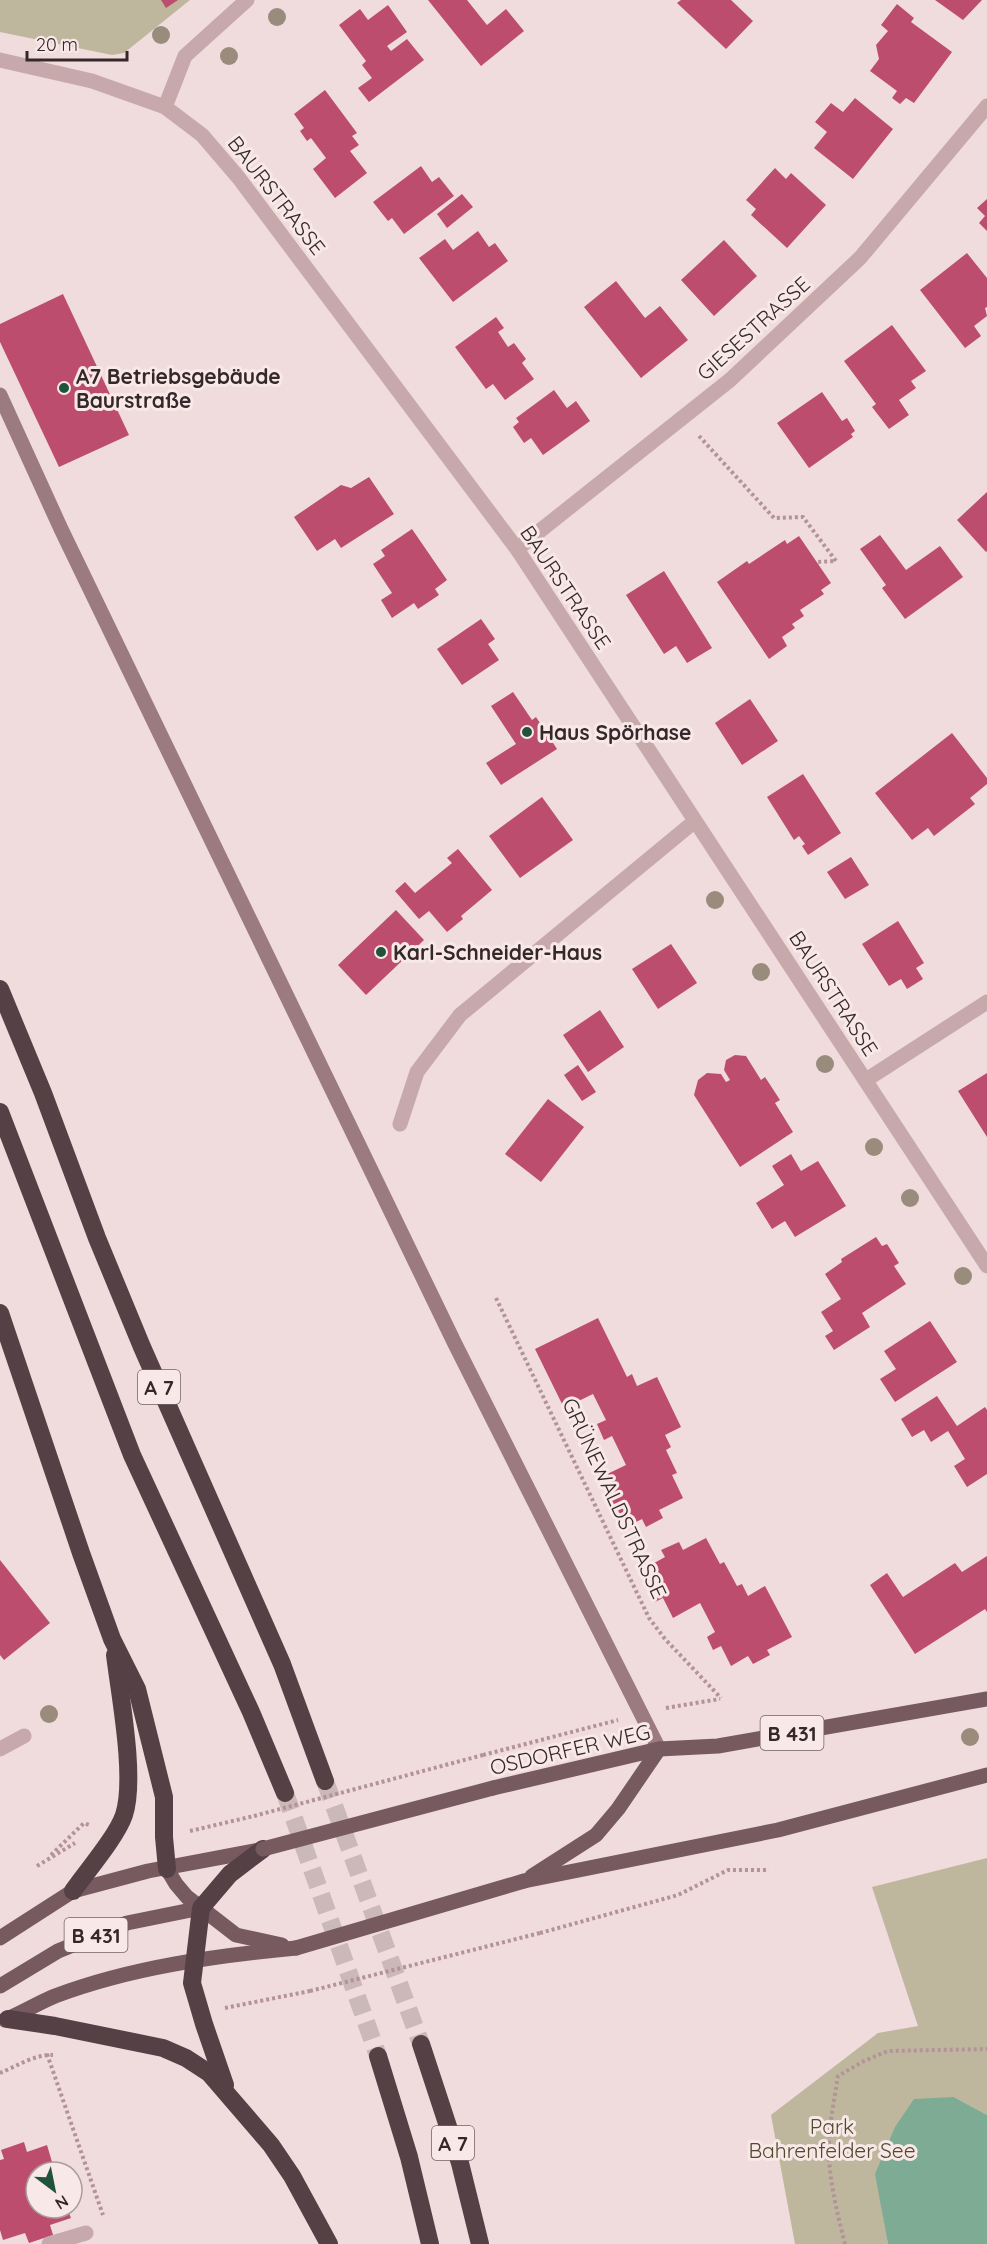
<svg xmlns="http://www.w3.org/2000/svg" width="987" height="2244" viewBox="0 0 987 2244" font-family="Quicksand,sans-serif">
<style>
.green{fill:#beb79d}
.water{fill:#7dab94}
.building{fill:#bd4d6f}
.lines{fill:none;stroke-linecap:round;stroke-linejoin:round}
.motorway-tunnel{stroke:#cbb8b9;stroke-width:18;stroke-dasharray:18 9;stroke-linecap:butt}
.path{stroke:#b39397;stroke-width:4;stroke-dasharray:3 3;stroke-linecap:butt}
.service{stroke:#c7a9ab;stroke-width:15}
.minor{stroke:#c7a9ab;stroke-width:15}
.secondary{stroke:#9b7a80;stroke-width:15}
.primary{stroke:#765a60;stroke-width:15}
.motorway{stroke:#554045;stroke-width:18}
.path-bridge{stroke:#b39397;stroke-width:4;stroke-dasharray:3 3;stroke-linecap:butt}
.primary-bridge{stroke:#765a60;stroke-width:15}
.tree{fill:#998c7c}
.poi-dot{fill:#21533b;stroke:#f8e8e8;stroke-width:2}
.labels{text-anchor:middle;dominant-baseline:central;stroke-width:6;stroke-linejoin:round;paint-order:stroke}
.shield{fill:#f8e8e8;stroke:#706264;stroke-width:1.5}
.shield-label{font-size:20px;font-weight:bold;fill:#35282b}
.street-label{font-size:21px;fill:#35282b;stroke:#f8e8e8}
.poi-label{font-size:21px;font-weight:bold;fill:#35282b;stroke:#f8e8e8;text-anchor:start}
.park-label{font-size:21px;fill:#514b2e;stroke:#f8e8e8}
</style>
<rect width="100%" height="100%" fill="#f0dcdc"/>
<g class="green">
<polygon points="0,0 190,0 124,53 112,55 0,32"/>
<polygon points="987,1858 987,2115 954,2097 876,2174 888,2244 795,2244 771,2115 878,2033 918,2026 872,1887"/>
</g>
<polygon class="water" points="954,2097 987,2115 987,2244 888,2244 875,2174 895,2127 914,2099"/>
<g class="building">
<polygon points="161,0 178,0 166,8"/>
<polygon points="428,0 467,0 487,25 506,9 524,31 481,66"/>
<polygon points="681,0 731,0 753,21 726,49 677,3"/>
<polygon points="935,0 982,0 963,20"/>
<polygon points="897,4 914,18 911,22 952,52 914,103 906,98 900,104 892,98 897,91 870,71 879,59 876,45 888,31 881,25"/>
<polygon points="388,5 407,32 387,46 391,51 407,39 424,60 369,102 358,88 372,78 362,65 366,61 339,25 360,9 368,20"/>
<polygon points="325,90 357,133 352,136 359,145 350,151 367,173 335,198 313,169 326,158 311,138 307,141 300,131 304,128 294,114"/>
<polygon points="855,98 893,129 853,179 814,148 827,132 815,122 831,103 843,112"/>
<polygon points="421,166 432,182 439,177 454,196 404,234 392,218 388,221 373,202"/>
<polygon points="775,168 786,179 791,173 826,205 787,248 751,215 756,209 746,200"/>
<polygon points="462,194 473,207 447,228 437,214"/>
<polygon points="987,199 987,231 979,223 985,216 977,208"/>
<polygon points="478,231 489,247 495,243 508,261 453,302 419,258 445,239 453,250"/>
<polygon points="724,240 757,276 714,316 681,280"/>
<polygon points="967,253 987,278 987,307 985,308 987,316 974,326 981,336 965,348 920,290"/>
<polygon points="616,281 645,318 660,306 688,340 641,378 584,307"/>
<polygon points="63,294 129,435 59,467 0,342 0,324"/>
<polygon points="496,317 504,328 498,332 508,347 514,343 526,359 522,363 534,379 505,400 493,384 486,389 455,347"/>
<polygon points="892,325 926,371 911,381 916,388 899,400 909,415 889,429 872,407 876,404 844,361"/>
<polygon points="554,390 567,408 576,401 590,421 543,455 531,438 524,443 513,427 519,422 516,418"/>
<polygon points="822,392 842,421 847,418 855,431 851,434 853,437 809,468 777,423"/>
<polygon points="369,477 394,514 341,548 335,539 317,551 294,517 341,485 351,488"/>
<polygon points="987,492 987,551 986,552 957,520"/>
<polygon points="412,529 447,580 435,589 439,595 418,609 414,603 392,618 381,600 392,593 373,564 385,556 381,550"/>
<polygon points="880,535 906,570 940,546 963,577 905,619 882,588 886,585 860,549"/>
<polygon points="799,536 831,583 821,590 824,594 800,610 804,616 792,624 795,628 782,637 787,646 769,659 717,582 747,561 749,564 785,540 787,544"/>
<polygon points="664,571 712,648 687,663 676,646 664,654 626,595"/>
<polygon points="481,619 495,639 488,644 499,660 462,685 437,649"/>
<polygon points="513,692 532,720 536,717 557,749 501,785 486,763 516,744 491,706"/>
<polygon points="750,699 778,741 742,765 715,723"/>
<polygon points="952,733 987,778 987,784 970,798 975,804 934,836 928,828 912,840 875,793"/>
<polygon points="803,774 841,833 808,855 802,846 805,844 799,836 794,840 767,797"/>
<polygon points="542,797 573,840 520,878 489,836"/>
<polygon points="458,849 492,890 461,916 463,919 447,932 429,911 419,919 395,891 405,882 415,893 452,863 447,858"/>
<polygon points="851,857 869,885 845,899 827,872"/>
<polygon points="396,910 424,940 366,995 338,965"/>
<polygon points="898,921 924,963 916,968 923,979 907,989 901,979 889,986 862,944"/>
<polygon points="671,944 697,983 658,1009 632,969"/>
<polygon points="600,1010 624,1047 588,1072 563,1035"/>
<polygon points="735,1055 746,1056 761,1080 765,1077 780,1100 775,1103 793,1132 740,1167 694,1095 698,1080 707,1073 721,1074 726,1082 730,1080 724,1070 726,1060"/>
<polygon points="578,1065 596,1092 582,1101 564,1075"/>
<polygon points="987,1073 987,1137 958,1091"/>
<polygon points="548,1099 584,1127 541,1182 505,1154"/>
<polygon points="791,1154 801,1171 818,1161 846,1206 795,1237 785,1221 772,1229 756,1203 784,1185 772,1166"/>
<polygon points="876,1237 882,1246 887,1244 899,1263 894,1266 906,1284 862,1313 870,1327 834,1350 825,1336 833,1331 821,1312 841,1299 825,1274 842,1262 841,1259"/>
<polygon points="598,1318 627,1377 632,1374 637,1386 657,1377 681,1427 665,1435 671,1447 666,1450 677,1473 672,1475 683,1498 659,1510 663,1518 646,1527 642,1519 626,1527 618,1510 613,1513 605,1497 610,1495 601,1477 626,1465 612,1436 604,1440 597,1424 606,1420 593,1394 564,1408 535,1349"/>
<polygon points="930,1321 957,1362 895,1402 880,1379 896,1369 884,1351"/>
<polygon points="937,1396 957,1426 985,1407 987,1410 987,1474 967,1487 954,1466 965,1459 948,1431 931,1442 924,1430 912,1437 901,1419"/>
<polygon points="706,1538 720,1564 724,1562 737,1586 742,1584 748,1596 765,1586 792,1637 767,1650 770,1655 753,1664 748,1656 731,1666 721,1646 713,1650 707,1637 715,1632 700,1603 673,1618 663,1598 655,1602 648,1589 656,1585 647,1567 665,1557 661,1550 679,1542 683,1550"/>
<polygon points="987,1556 987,1612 985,1609 915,1654 870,1585 887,1573 903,1597 955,1563 962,1572"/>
<polygon points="0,1560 50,1623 4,1660 0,1655"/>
<polygon points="24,2142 27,2152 47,2145 55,2172 36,2172 36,2208 67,2208 71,2218 50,2225 53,2235 29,2243 25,2233 3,2240 0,2230 0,2160 4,2159 1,2150"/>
</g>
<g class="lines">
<g class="motorway-tunnel">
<polyline points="325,1781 421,2044"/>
<polyline points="285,1793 378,2056"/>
</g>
<g class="path">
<polyline points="699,436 774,518 803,517 836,561 817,562"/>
<polyline points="496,1298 649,1618 665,1639 721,1698"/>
<polyline points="666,1708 720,1699"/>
<polyline points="483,1755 618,1720"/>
<polyline points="190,1831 254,1816"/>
<polyline points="51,1855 84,1823 89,1825"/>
<polyline points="37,1866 75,1843"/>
<polyline points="540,1933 678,1895 728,1870 769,1870"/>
<polyline points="225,2008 310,1991"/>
<polyline points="47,2054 103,2215"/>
<path d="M0 2073C15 2067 35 2054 53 2055"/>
<path d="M845 2244C838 2216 830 2185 829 2156 828 2129 834 2102 838 2076L864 2061 888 2051 987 2049"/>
</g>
<polyline class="service" points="49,2244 86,2233"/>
<g class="minor">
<polyline points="0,60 92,81 165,107 202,135 238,177 517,549 987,1266"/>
<polyline points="165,107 185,56 247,0"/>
<polyline points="517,549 730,380 860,258 987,106"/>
<polyline points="866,1080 987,1002"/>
<polyline points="400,1124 417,1072 460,1015 695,821"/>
<polyline points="0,1749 24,1736"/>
</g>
<polyline class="secondary" points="0,395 61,529 455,1344 659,1749"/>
<g class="primary">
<polyline points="493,1788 659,1749 718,1746 987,1699"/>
<polyline points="167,1869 176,1884 187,1897 236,1935 282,1945"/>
<polyline points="532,1876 596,1835 618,1809 659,1749"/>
<polyline points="524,1881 778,1830 987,1775"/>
<polyline points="0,1938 73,1891 148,1871 260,1850"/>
<polyline points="0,1986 58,1951 127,1923 201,1908"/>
<path d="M5 2020C22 2013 38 2003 55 1996 132 1967 215 1956 296 1948"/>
</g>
<g class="motorway">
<polyline points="0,989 43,1093 97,1238 142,1347 282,1664 325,1781"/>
<polyline points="0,1112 132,1455 251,1712 285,1793"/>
<polyline points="0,1313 81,1553 112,1639 137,1689 164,1797 164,1837 167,1869"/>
<path d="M73 1891C87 1871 117 1836 124 1815 136 1778 120 1696 115 1655"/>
<polyline points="8,2019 55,2026 163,2048 186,2058 209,2073 271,2145 292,2176 329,2244"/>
<polyline points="421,2044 460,2163 480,2244"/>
<polyline points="378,2056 409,2157 430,2244"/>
<polyline points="225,2085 204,2024 192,1983 201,1908 230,1874 263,1849"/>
</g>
<g class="path-bridge">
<polyline points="254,1816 483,1755"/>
<polyline points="310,1991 540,1933"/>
</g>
<g class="primary-bridge">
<polyline points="263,1849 493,1788"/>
<polyline points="296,1948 524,1881"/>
</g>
</g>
<g class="tree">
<circle cx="277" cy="17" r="9"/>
<circle cx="161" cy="35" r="9"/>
<circle cx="229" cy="56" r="9"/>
<circle cx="715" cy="900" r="9"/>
<circle cx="761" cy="972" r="9"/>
<circle cx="825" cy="1064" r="9"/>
<circle cx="874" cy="1147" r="9"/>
<circle cx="910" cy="1198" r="9"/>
<circle cx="963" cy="1276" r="9"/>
<circle cx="49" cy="1714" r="9"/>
<circle cx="970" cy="1737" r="9"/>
</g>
<g class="poi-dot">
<circle cx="64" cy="388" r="6"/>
<circle cx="527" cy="732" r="6"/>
<circle cx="381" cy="952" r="6"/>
</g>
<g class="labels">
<g class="shield">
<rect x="138" y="1370" width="42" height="34" rx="4.5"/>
<rect x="760.5" y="1716" width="63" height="34" rx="4.5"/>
<rect x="64.5" y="1918" width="63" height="34" rx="4.5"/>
<rect x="432" y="2126" width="42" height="34" rx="4.5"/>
</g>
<g class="shield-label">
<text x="159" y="1387">A 7</text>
<text x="792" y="1733">B 431</text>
<text x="96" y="1935">B 431</text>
<text x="453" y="2143">A 7</text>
</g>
<g class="street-label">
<text transform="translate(277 195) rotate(52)">BAURSTRASSE</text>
<text transform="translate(753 328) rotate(-42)">GIESESTRASSE</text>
<text transform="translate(566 587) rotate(56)">BAURSTRASSE</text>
<text transform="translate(834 993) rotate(57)">BAURSTRASSE</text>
<text transform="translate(615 1498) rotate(65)">GRÜNEWALDSTRASSE</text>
<text transform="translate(570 1749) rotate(-13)">OSDORFER WEG</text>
</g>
<g class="poi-label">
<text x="76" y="376">A7 Betriebsgebäude<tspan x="76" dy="24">Baurstraße</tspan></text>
<text x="539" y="732">Haus Spörhase</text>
<text x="393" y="952">Karl-Schneider-Haus</text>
</g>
<g class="park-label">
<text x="832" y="2126">Park<tspan x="832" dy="24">Bahrenfelder See</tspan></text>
</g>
</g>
<g transform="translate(54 2190) rotate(148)"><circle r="28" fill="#f8e8e8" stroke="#aa9b9c" stroke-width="1.5"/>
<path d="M0-4.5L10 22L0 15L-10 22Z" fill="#21533b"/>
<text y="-9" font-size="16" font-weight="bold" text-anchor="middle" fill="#35282b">N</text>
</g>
<path d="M27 51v9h100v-9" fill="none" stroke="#35282b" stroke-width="3"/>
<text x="36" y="51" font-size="18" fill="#35282b" stroke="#f8e8e8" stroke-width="4.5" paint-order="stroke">20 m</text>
</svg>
